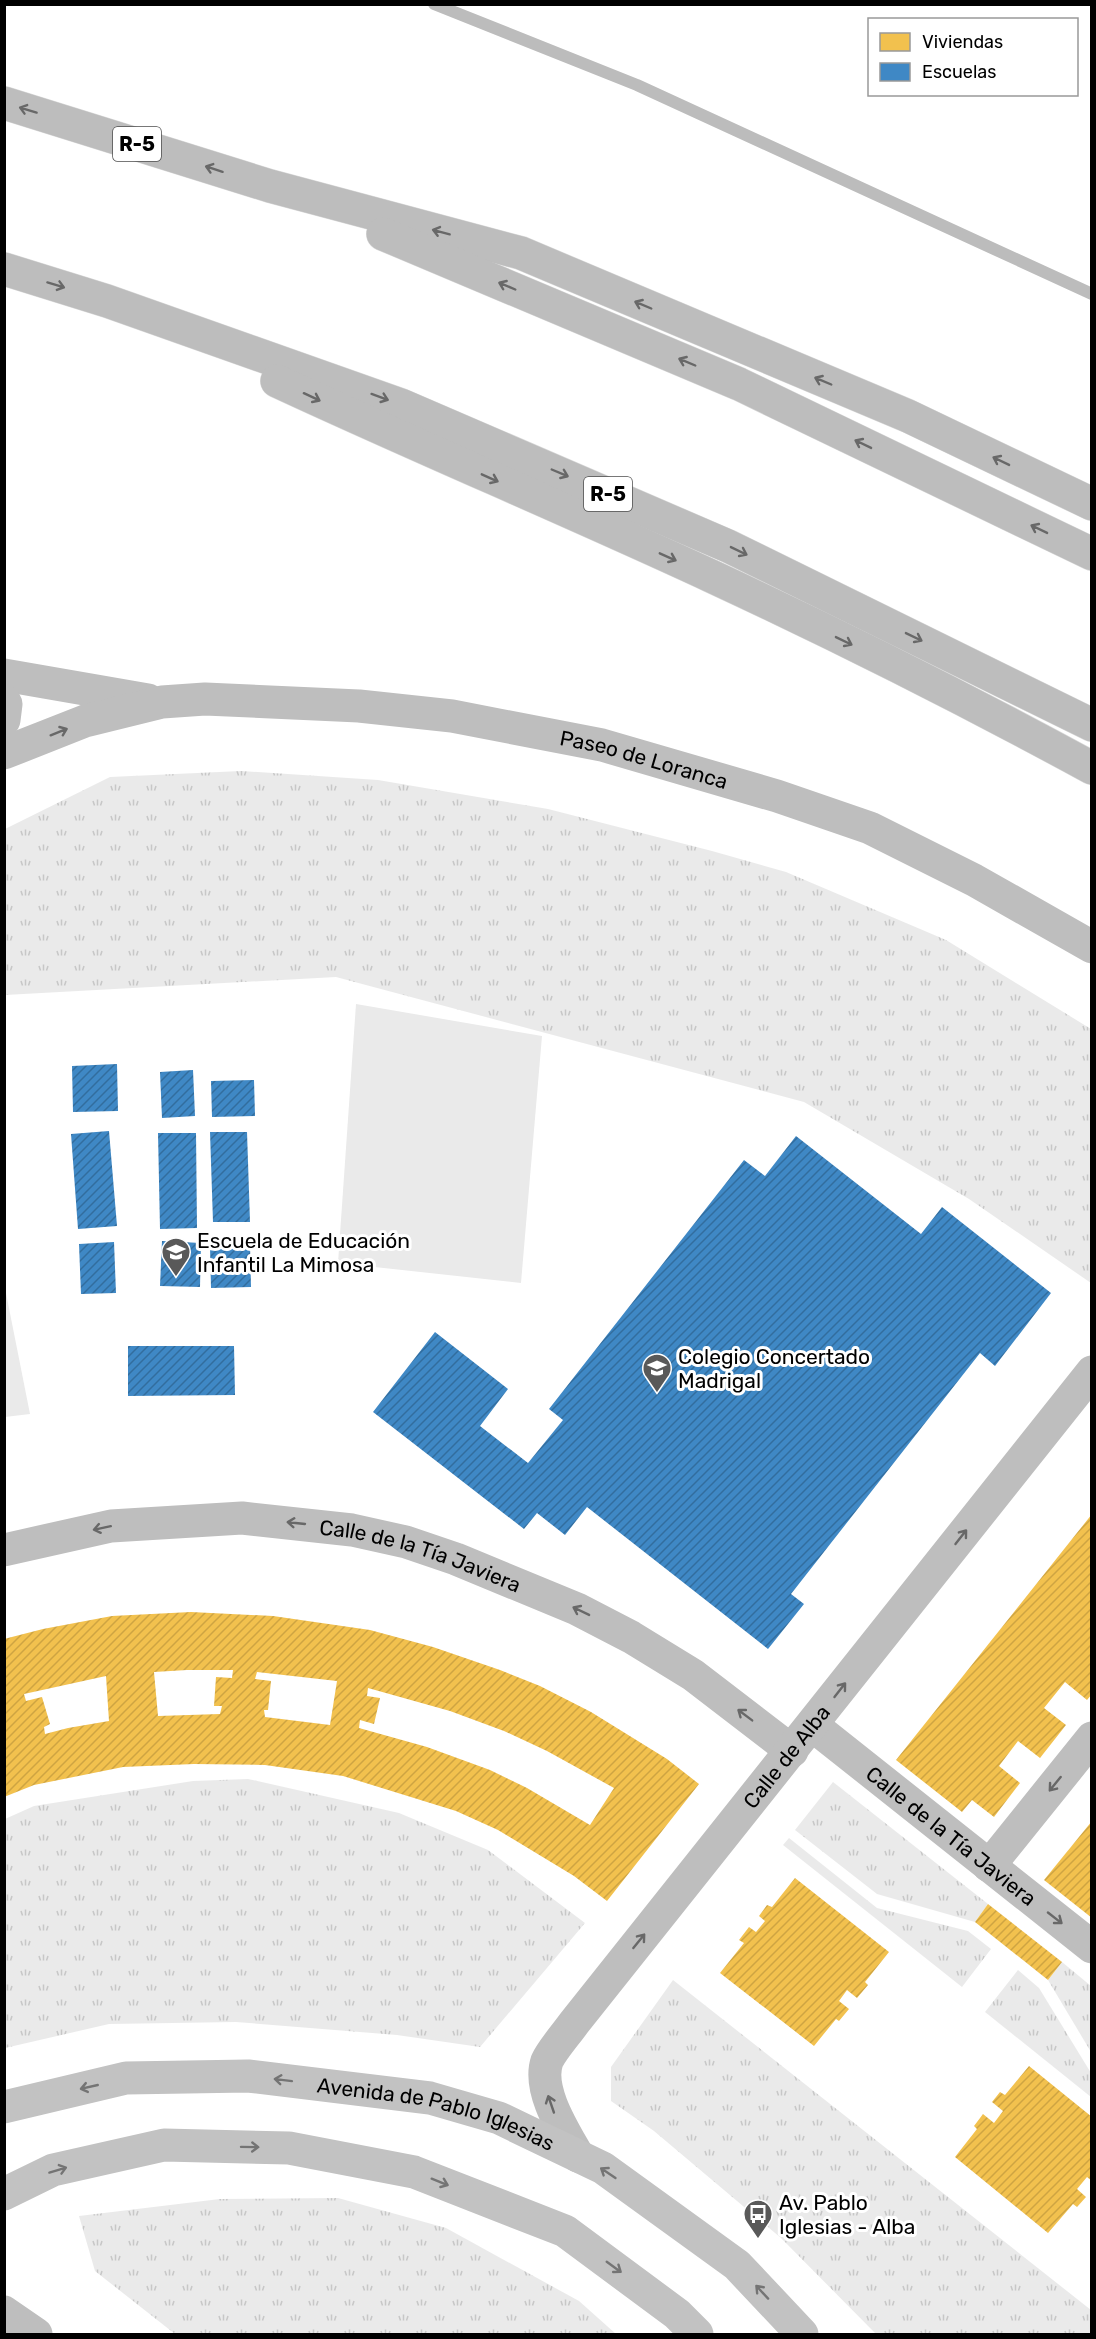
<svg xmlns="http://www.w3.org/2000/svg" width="1096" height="2339" viewBox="0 0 1096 2339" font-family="Rubik,sans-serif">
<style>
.grass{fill:url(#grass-tufts)}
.pitch{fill:#eaeaea}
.homes{fill:url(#homes-hatch);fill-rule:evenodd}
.schools{fill:url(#schools-hatch)}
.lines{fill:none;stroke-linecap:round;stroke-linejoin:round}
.stream{stroke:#bcbcbc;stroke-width:12}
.motorway-casing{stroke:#dbdbdb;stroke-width:34}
.minor{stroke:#bebebe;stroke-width:33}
.tertiary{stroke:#bebebe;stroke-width:33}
.secondary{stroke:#c2c2c2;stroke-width:33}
.motorway{stroke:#bdbdbd;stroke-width:33}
.oneway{stroke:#686868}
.oneway2{stroke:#747474}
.labels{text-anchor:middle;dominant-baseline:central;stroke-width:6;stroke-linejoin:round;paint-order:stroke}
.shield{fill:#fff;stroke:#4c4c4c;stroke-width:1.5}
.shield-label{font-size:20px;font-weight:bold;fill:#000}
.street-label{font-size:21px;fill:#000;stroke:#fff}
.poi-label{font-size:21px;fill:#000;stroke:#fff;text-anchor:start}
</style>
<defs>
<pattern id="grass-tufts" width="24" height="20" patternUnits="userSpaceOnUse" patternTransform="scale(1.5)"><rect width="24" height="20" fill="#eaeaea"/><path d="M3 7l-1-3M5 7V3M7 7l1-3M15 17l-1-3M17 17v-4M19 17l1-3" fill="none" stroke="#c7c7c7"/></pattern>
<pattern id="homes-hatch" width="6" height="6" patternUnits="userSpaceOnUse" patternTransform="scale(1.5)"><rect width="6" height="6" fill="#f2c14e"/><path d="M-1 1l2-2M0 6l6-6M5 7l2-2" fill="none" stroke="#cea442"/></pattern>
<pattern id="schools-hatch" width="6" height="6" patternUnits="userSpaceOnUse" patternTransform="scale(1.5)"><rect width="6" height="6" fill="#3f88c5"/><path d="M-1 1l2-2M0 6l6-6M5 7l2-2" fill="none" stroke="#326d9e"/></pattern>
</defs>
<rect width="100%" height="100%" fill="#fff"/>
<g class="grass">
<polygon points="241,771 378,780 548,809 712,851 786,872 946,940 1091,1029 1091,1283 969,1199 804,1102 336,977 5,995 5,829 110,777"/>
<polygon points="248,1779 399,1813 488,1850 585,1923 480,2047 397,2035 236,2022 109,2024 5,2048 5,1819 34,1806 193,1781"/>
<polygon points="833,1782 988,1904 975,1922 877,1894 795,1830"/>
<polygon points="789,1838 877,1908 968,1931 991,1949 962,1987 783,1845"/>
<polygon points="1062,1962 1091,1986 1091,2052 1048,1980"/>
<polygon points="1018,1970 1039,1988 1091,2073 1091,2097 985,2012"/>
<polygon points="673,1980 1091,2310 1091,2334 876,2334 781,2238 654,2131 611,2101 611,2067"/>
<polygon points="338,2198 446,2228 579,2301 616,2334 175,2334 95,2271 79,2216 220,2199"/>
</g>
<g class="pitch">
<polygon points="356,1004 542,1036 521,1283 338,1263"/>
<polygon points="4,1283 30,1414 5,1417 4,1417"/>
</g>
<g class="homes">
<polygon points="1092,1514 1092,1694 1087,1700 1065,1682 1044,1708 1066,1725 1040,1758 1018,1741 999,1766 1020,1783 994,1817 972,1800 962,1812 896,1760"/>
<path d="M191 1612 273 1616 370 1630 433 1647 500 1670 540 1686 591 1712 667 1759 699 1784 607 1901 574 1876 498 1830 456 1811 343 1776 265 1765 194 1764 123 1767 34 1785 4 1797V1639L43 1629 112 1616ZM187 1670H233L232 1678 216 1677 214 1706H222L220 1714 158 1716 154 1672ZM257 1672 337 1681 330 1725 265 1717 264 1710H268L271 1681 255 1679ZM106 1676 109 1721 68 1728 45 1734 44 1727 50 1724 42 1697 26 1701 24 1694ZM368 1688 450 1711 504 1731 547 1751 614 1788 590 1825 527 1788 490 1770 427 1747 359 1728 360 1720 374 1724 380 1698 367 1696Z"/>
<polygon points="1092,1821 1092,1918 1044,1880"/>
<polygon points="795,1878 889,1952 865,1982 868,1985 857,1998 847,1990 839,2001 849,2009 839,2021 836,2019 814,2046 720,1973 744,1943 739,1940 749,1927 756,1932 765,1921 759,1916 767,1905 772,1907"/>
<polygon points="988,1904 1062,1962 1048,1980 975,1922"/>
<polygon points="1029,2066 1092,2117 1092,2181 1087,2177 1077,2189 1086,2197 1077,2207 1073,2204 1048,2233 955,2157 977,2129 974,2126 983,2114 994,2123 1003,2111 992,2102 1000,2092 1005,2095"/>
</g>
<g class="schools">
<polygon points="117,1064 118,1111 73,1112 72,1066"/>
<polygon points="193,1070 195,1116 162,1118 160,1072"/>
<polygon points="254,1080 255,1116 212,1117 211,1081"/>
<polygon points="109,1131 117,1226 78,1229 71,1134"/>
<polygon points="210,1132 247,1132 250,1222 213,1222"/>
<polygon points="158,1133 196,1133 197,1228 160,1229"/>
<polygon points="796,1136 921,1234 942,1207 1051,1293 995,1366 980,1353 791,1594 804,1604 768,1649 587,1507 565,1535 537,1513 524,1529 373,1412 435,1332 508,1389 480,1426 528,1463 563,1420 549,1409 744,1160 765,1176"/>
<polygon points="162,1241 201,1243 200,1287 160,1286"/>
<polygon points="114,1242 116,1293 81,1294 79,1244"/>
<polygon points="250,1245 251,1287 211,1288 210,1246"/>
<polygon points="128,1346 234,1346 235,1395 128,1396"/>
</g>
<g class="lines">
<polyline class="stream" points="434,4 637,85 1092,294"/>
<g class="motorway-casing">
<g id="motorway">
<polyline points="4,103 270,186 521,253 908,416 1092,504"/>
<polyline points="383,234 739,384 1092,554"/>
<polyline points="4,269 107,301 401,405 728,546 1092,725"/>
<path d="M277 381C421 448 567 509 711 576 840 636 967 700 1092 768"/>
</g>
</g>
<g class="minor">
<path id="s1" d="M4 1550 111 1526 242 1518 352 1530 406 1542 456 1559 577 1609 631 1637 693 1675 792 1751"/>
<path id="s2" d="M812 1725 1092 1947"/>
<polyline points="989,1866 1092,1738"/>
<path id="s3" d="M578 2156C564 2131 537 2090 547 2061 552 2050 567 2033 574 2023L1092 1372"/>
<polyline points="4,2312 36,2334"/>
</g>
<g class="tertiary">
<polyline points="4,675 148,700"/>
<polyline points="4,701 6,704 4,720"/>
<path id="s4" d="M4 753 85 721 162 702 205 699 359 706 452 716 602 745 777 796 870 828 974 880 1092 947"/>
</g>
<g class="secondary">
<path id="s5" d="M4 2107 126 2078 248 2076 430 2098 499 2118 603 2168 737 2265 802 2334"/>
<polyline points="4,2194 53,2170 164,2145 289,2148 414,2172 565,2231 677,2314 697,2334"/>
</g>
<use href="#motorway" class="motorway"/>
</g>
<defs><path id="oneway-shaft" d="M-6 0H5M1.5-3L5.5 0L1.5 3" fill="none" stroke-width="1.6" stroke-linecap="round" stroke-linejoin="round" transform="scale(1.5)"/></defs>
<g class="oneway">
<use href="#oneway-shaft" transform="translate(28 110) rotate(-163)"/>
<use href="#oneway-shaft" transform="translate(214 169) rotate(-162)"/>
<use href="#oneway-shaft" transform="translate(441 232) rotate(-165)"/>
<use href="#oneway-shaft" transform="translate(56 285) rotate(17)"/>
<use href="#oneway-shaft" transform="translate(507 286) rotate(-157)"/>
<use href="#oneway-shaft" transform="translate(643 305) rotate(-157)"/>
<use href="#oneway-shaft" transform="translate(687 362) rotate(-157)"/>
<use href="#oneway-shaft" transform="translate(823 381) rotate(-157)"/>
<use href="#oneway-shaft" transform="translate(312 397) rotate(25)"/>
<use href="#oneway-shaft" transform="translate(380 397) rotate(20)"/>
<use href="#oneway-shaft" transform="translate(863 444) rotate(-154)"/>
<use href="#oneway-shaft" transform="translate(1001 461) rotate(-154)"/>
<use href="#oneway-shaft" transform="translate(560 473) rotate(23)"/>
<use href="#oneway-shaft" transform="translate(490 478) rotate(24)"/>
<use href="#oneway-shaft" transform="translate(1039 529) rotate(-154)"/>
<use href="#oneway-shaft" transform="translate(739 551) rotate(26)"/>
<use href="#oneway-shaft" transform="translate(668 557) rotate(24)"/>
<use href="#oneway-shaft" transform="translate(914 637) rotate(26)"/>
<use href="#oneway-shaft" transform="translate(844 641) rotate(26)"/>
<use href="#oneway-shaft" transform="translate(59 732) rotate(-22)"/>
<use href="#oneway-shaft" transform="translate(296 1523) rotate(-174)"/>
<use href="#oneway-shaft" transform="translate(102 1528) rotate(168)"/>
<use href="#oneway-shaft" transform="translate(961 1537) rotate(-52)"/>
<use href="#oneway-shaft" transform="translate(581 1611) rotate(-154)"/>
<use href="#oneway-shaft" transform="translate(840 1690) rotate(-52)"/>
<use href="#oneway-shaft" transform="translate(745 1715) rotate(-143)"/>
<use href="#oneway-shaft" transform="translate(1055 1784) rotate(129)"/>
<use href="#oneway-shaft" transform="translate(1055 1918) rotate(38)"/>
<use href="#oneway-shaft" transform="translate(639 1941) rotate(-51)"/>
<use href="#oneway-shaft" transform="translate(551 2104) rotate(-109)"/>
</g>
<g class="oneway2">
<use href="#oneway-shaft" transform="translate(283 2080) rotate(-173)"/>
<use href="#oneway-shaft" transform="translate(89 2087) rotate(167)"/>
<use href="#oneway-shaft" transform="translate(250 2147) rotate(1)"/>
<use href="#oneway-shaft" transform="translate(58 2170) rotate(-17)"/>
<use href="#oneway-shaft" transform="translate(608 2173) rotate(-146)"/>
<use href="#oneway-shaft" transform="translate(440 2182) rotate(22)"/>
<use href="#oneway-shaft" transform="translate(614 2267) rotate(36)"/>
<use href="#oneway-shaft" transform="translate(762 2292) rotate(-133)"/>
</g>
<defs>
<g id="school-pin" transform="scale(1.5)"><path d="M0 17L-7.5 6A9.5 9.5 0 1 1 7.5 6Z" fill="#595959" stroke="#fff"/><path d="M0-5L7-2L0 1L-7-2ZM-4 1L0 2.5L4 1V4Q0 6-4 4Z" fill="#fff"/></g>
<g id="bus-pin" transform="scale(1.5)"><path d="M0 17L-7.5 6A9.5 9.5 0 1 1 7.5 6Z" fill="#595959" stroke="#fff"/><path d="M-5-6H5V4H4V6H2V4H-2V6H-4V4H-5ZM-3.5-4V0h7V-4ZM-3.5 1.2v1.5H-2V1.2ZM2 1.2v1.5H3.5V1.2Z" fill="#fff"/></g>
</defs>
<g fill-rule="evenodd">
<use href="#school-pin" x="176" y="1252"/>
<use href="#school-pin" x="657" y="1368"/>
<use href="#bus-pin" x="758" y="2214"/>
</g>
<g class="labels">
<g class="shield">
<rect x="113" y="127" width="48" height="34" rx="4.5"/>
<rect x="584" y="477" width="48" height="34" rx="4.5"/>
</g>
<g class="shield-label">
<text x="137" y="144">R-5</text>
<text x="608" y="494">R-5</text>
</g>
<g class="street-label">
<text stroke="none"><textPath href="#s4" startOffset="654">Paseo de Loranca</textPath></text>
<text stroke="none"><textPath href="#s1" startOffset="424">Calle de la Tía Javiera</textPath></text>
<text stroke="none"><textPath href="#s3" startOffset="490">Calle de Alba</textPath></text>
<text stroke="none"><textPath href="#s2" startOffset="178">Calle de la Tía Javiera</textPath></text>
<text stroke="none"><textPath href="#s5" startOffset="440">Avenida de Pablo Iglesias</textPath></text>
</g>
<g class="poi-label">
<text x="197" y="1240">Escuela de Educación<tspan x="197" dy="24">Infantil La Mimosa</tspan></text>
<text x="678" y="1356">Colegio Concertado<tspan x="678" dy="24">Madrigal</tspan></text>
<text x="779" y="2202">Av. Pablo<tspan x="779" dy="24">Iglesias - Alba</tspan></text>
</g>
</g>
<rect width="1096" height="2339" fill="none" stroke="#000000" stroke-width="12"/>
<rect x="868" y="18" width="210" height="78" fill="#ffffff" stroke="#999999" stroke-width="1.5"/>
<rect x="880" y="33" width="30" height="18" fill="#f2c14e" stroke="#999999" stroke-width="1.5"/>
<text x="922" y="48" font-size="18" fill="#000000">Viviendas</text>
<rect x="880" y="63" width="30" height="18" fill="#3f88c5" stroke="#999999" stroke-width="1.5"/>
<text x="922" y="78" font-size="18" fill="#000000">Escuelas</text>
</svg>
